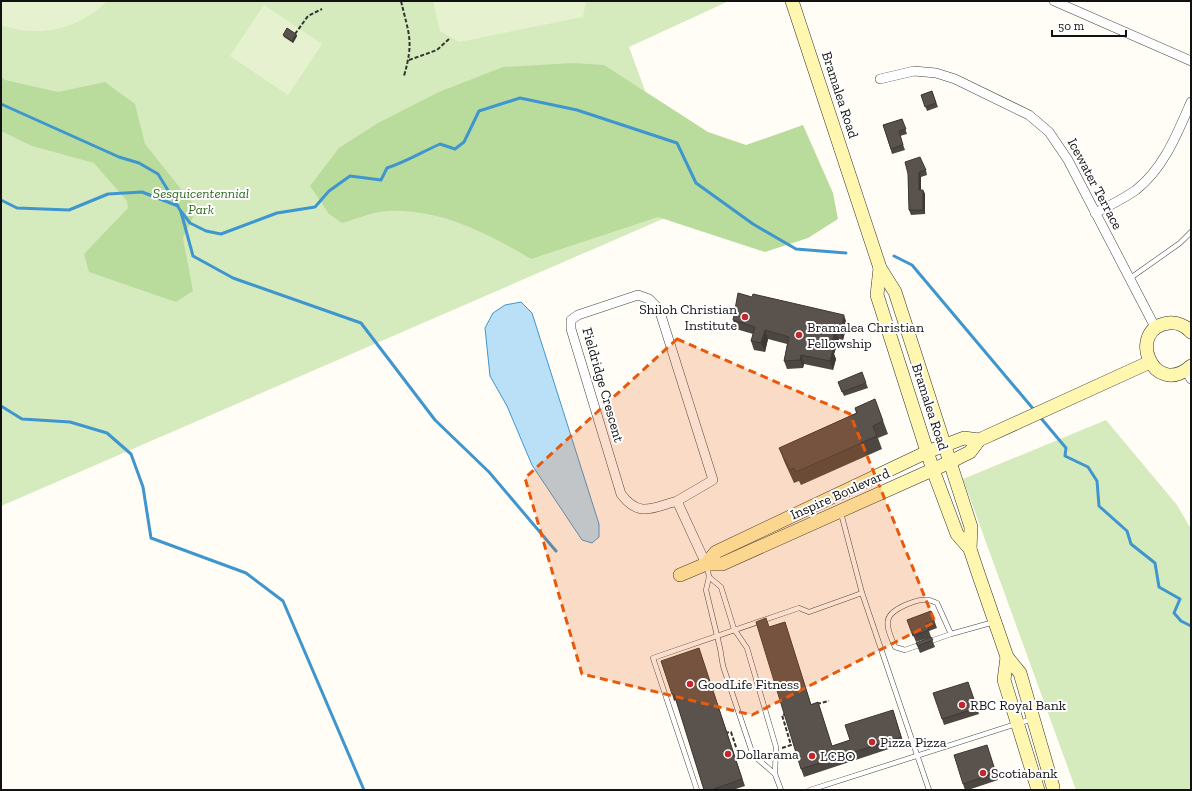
<svg xmlns="http://www.w3.org/2000/svg" width="1192" height="791" viewBox="0 0 1192 791" font-family="'Zilla Slab',serif">
<style>
.green{fill:#d5ebbd}
.forest{fill:#b9dc9c}
.pitch{fill:#e6f2cf}
.water{fill:#b9e0f7;stroke:#3f96cf}
.lines{fill:none;stroke-linecap:round;stroke-linejoin:round}
.stream{stroke:#3f96cf;stroke-width:3}
.lane-casing{stroke:#444;stroke-width:5.5}
.street-casing{stroke:#444;stroke-width:10}
.secondary-casing{stroke:#333;stroke-width:14}
.path{stroke:#333;stroke-width:2;stroke-dasharray:4 2;stroke-linecap:butt}
.lane{stroke:#fff;stroke-width:4.5}
.street{stroke:#fff;stroke-width:9}
.secondary{stroke:#fff6b0;stroke-width:13}
.wall{fill:#4d4742}
.shaded-wall{fill:#3f3936}
.building{fill:#5a524d;stroke:#3f3936}
.marked{fill:#e8590c;fill-opacity:0.2;stroke:#e8590c;stroke-width:3;stroke-dasharray:8 5;stroke-linejoin:round}
.poi-dot{fill:#c4262e;stroke:#fff;stroke-width:1.5}
.labels{text-anchor:middle;dominant-baseline:central;stroke-width:4;stroke-linejoin:round;paint-order:stroke}
.street-label{font-size:14px;fill:#111;stroke:#fff}
.park-label{font-size:14px;font-style:italic;fill:#2f6b1f;stroke:#fff}
.poi-label{font-size:14px;fill:#111;stroke:#fff;text-anchor:start}
</style>
<rect width="100%" height="100%" fill="#fffdf5"/>
<g class="green">
<polygon points="1,1 729,1 629,47 688,208 1,506"/>
<polygon points="1106,420 1177,505 1191,529 1191,790 1076,790 963,479"/>
</g>
<g class="forest">
<path d="M574 63 604 65 708 132 746 145 803 125 833 193 838 219 808 238 765 252 658 217 531 259C487 233 439 208 387 211 372 212 356 219 342 223L329 214 310 186 339 148 378 123 439 92 503 67Z"/>
<polygon points="1,77 5,80 58,92 105,82 135,104 145,144 197,209 183,238 193,291 176,302 89,272 84,254 128,208 127,201 94,163 32,146 1,131"/>
</g>
<g class="pitch">
<path d="M1 1H107C78 30 39 38 1 25Z"/>
<polygon points="433,1 586,1 583,17 459,42 440,31"/>
<polygon points="264,5 322,44 288,95 230,56"/>
</g>
<polygon class="water" points="521,302 532,313 599,524 599,537 592,543 582,540 532,465 507,406 490,376 485,328 493,313 505,305"/>
<g class="lines">
<g class="stream">
<path d="M1 104 119 157 139 163 158 174 180 210 190 223 206 231 221 234 277 213 315 207 329 191 350 176 381 180 387 168C406 162 422 152 440 144L455 149 464 142 479 111 520 98 577 110 677 143 696 183 753 224 796 249 846 253"/>
<polyline points="1,200 17,208 69,210 108,194 142,192 178,206"/>
<polyline points="181,212 193,256 233,278 361,323 435,420 489,472 556,551"/>
<polyline points="894,256 912,265 1035,411"/>
<polyline points="1,406 22,419 70,422 107,433 131,454 143,487 151,538 246,573 283,601 364,790"/>
<polyline points="1040,417 1066,448 1065,456 1088,467 1097,481 1099,506 1127,531 1131,544 1155,563 1159,587 1180,599 1174,613 1181,621 1191,626"/>
</g>
<g class="lane-casing">
<g id="lane">
<polyline points="1129,279 1180,243 1191,232"/>
<polyline points="841,513 862,593 929,790"/>
<polyline points="707,565 709,577 706,590 720,648 723,666 753,755 775,774"/>
<polyline points="709,577 721,587 734,629 747,648 776,747 775,774 781,790"/>
<path d="M951 634 937 603C934 602 931 600 928 600 918 598 890 609 888 620 886 628 892 639 895 647L905 650 951 634 994 622"/>
<polyline points="697,790 653,658 799,608 809,612 862,593"/>
<polyline points="810,790 1032,719"/>
</g>
</g>
<g class="street-casing">
<g id="street">
<polyline points="1054,1 1191,61"/>
<polyline points="880,79 914,71 936,73 955,79 1029,115 1049,132 1068,160 1156,329"/>
<path d="M1095 213C1109 206 1123 199 1136 190 1164 168 1177 134 1191 102"/>
<polyline points="1186,370 1191,379"/>
<path d="M677 501 713 480 659 309 649 299 638 295 578 315 571 320V329L621 494C639 518 652 508 677 501L706 564"/>
</g>
</g>
<g class="secondary-casing">
<g id="secondary">
<polyline points="792,1 880,268 895,292 971,527 970,549 977,570 1007,657 1020,673 1053,787 1053,790"/>
<polyline points="880,268 877,295 933,470 957,534 970,549"/>
<path d="M1191 332C1186 326 1177 322 1169 323 1125 328 1153 400 1191 366"/>
<polyline points="706,564 722,564 950,462 970,452 979,440"/>
<polyline points="680,575 706,564 716,552 927,452 964,438 979,440 1150,362"/>
<polyline points="1007,657 1004,680 1038,790"/>
</g>
</g>
<g class="path">
<path d="M401 1C409 35 414 41 404 76"/>
<polyline points="295,34 308,16 322,9"/>
<polyline points="409,60 437,50 449,39"/>
<polyline points="817,704 829,701"/>
<polyline points="725,733 731,732 740,759 746,757"/>
<polyline points="782,748 791,745 782,715 786,714"/>
</g>
<use href="#lane" class="lane"/>
<use href="#street" class="street"/>
<use href="#secondary" class="secondary"/>
</g>
<g class="wall">
<polygon points="296,34 297,36 293,43 284,37 283,35"/>
<polygon points="932,91 938,107 927,111 921,95"/>
<polygon points="902,119 907,134 900,136 905,150 892,154 883,125"/>
<polygon points="926,170 927,175 921,177 921,190 923,190 925,194 925,214 911,215 909,210 908,174"/>
<polygon points="733,320 847,324 843,340 839,339 834,354 836,359 833,370 804,364 803,368 787,369 784,361 787,344 768,339 765,352 754,350 751,341 753,334 736,329"/>
<polygon points="838,382 866,383 868,388 844,396"/>
<polygon points="875,399 888,434 878,438 882,449 801,485 799,481 794,483 784,461 779,448 856,413 855,408"/>
<polygon points="931,611 937,628 929,631 931,637 916,642 907,620"/>
<polygon points="785,622 811,704 818,702 832,746 850,740 893,710 904,744 804,777 801,769 769,627"/>
<polygon points="931,637 935,647 920,653 916,643"/>
<polygon points="699,648 745,786 733,790 704,790 676,700 674,701 672,694"/>
<polygon points="968,682 979,714 944,725 942,719"/>
<polygon points="987,745 998,780 968,790 965,790 963,784"/>
</g>
<g class="shaded-wall">
<polygon points="296,34 297,36 293,43 292,41"/>
<polygon points="919,172 921,177 921,194 919,190"/>
<polygon points="923,190 925,194 925,214 923,210"/>
<polygon points="844,315 847,324 843,340 840,332"/>
<polygon points="765,330 768,339 765,352 761,343"/>
<polygon points="835,331 839,339 834,354 836,359 833,370 830,361 830,349"/>
<polygon points="801,355 804,364 803,368 800,360"/>
</g>
<g class="building">
<polygon points="287,28 296,34 292,41 283,35"/>
<polygon points="932,91 936,103 925,107 921,95"/>
<polygon points="902,119 906,129 899,131 903,145 891,149 883,125"/>
<polygon points="920,157 926,170 919,172 919,190 923,190 923,210 909,210 908,174 905,162"/>
<polygon points="738,293 752,297 753,294 844,315 840,332 835,331 830,349 833,350 830,361 801,355 800,360 784,361 789,337 765,330 761,343 751,341 755,327 733,320"/>
<polygon points="862,372 866,383 842,392 838,382"/>
<polygon points="875,399 883,421 873,426 877,436 796,472 794,468 790,470 779,448 857,413 855,408"/>
<polygon points="931,611 934,621 926,624 929,630 913,636 907,620"/>
<polygon points="766,618 769,627 785,622 811,705 818,702 832,746 850,740 845,725 893,710 901,737 801,769 756,622"/>
<polygon points="931,637 933,640 918,646 916,643"/>
<polygon points="699,648 742,779 711,790 704,790 674,694 672,694 661,661"/>
<polygon points="968,682 977,708 942,719 933,693"/>
<polygon points="987,745 996,773 963,784 954,755"/>
</g>
<path class="marked" d="M677 339 850 414 935 622 752 715 582 674 525 478Z"/>
<g class="poi-dot">
<circle cx="745" cy="317" r="4"/>
<circle cx="799" cy="335" r="4"/>
<circle cx="690" cy="684" r="4"/>
<circle cx="962" cy="705" r="4"/>
<circle cx="872" cy="742" r="4"/>
<circle cx="728" cy="754" r="4"/>
<circle cx="812" cy="756" r="4"/>
<circle cx="983" cy="773" r="4"/>
</g>
<g class="labels">
<g class="street-label">
<text transform="translate(840 95) rotate(72)">Bramalea Road</text>
<text transform="translate(1095 184) rotate(62)">Icewater Terrace</text>
<text transform="translate(603 385) rotate(74)">Fieldridge Crescent</text>
<text transform="translate(930 407) rotate(72)">Bramalea Road</text>
<text transform="translate(840 494) rotate(-24)">Inspire Boulevard</text>
</g>
<g class="park-label">
<text x="201" y="193">Sesquicentennial<tspan x="201" dy="16">Park</tspan></text>
</g>
<g class="poi-label">
<text x="737" y="309" text-anchor="end">Shiloh Christian<tspan x="737" dy="16">Institute</tspan></text>
<text x="807" y="327">Bramalea Christian<tspan x="807" dy="16">Fellowship</tspan></text>
<text x="698" y="684">GoodLife Fitness</text>
<text x="970" y="705">RBC Royal Bank</text>
<text x="880" y="742">Pizza Pizza</text>
<text x="736" y="754">Dollarama</text>
<text x="820" y="756">LCBO</text>
<text x="991" y="773">Scotiabank</text>
</g>
</g>
<rect width="1192" height="791" fill="none" stroke="#111111" stroke-width="4"/>
<path d="M1052 30v6h74v-6" fill="none" stroke="#111111" stroke-width="2"/>
<text x="1058" y="30" font-size="12" fill="#111111" stroke="#ffffff" stroke-width="3" paint-order="stroke">50 m</text>
</svg>
